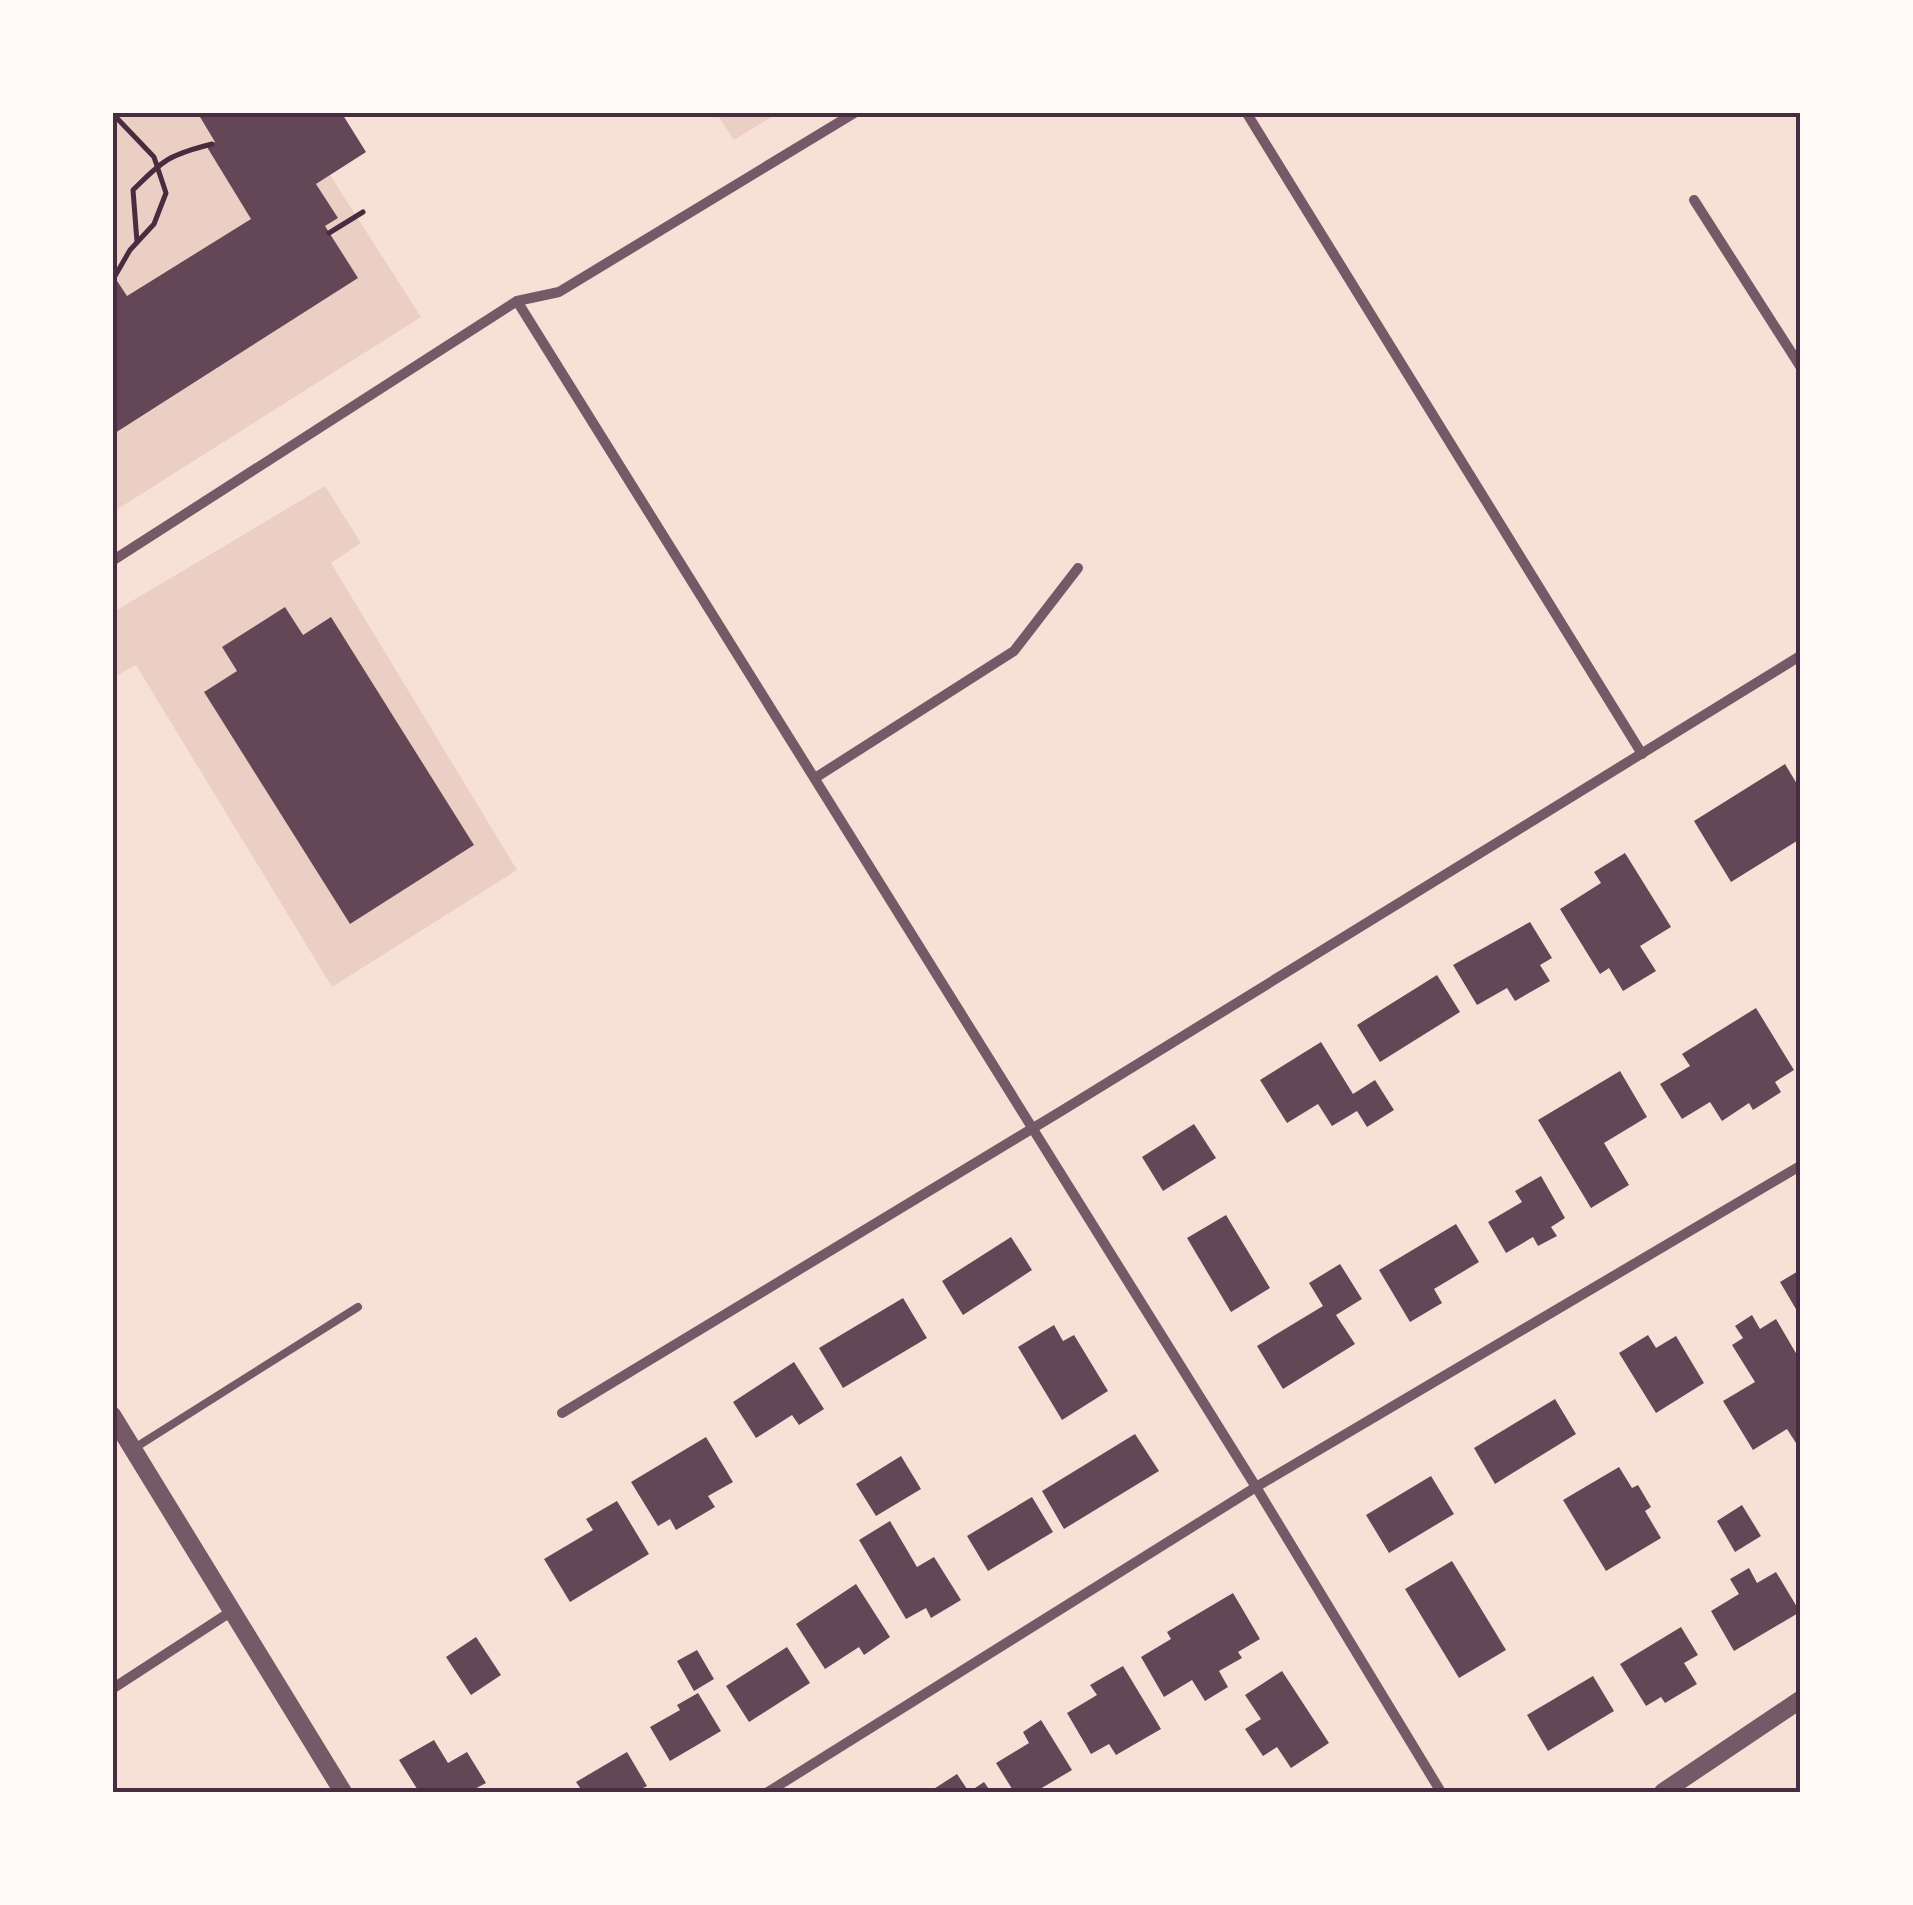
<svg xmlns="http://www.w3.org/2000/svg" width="1913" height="1905" viewBox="0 0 1913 1905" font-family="'Public Sans',sans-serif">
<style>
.green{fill:#ebcfc5;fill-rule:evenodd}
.building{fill:#644757}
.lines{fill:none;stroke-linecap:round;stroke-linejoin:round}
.path{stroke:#4a2c40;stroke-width:5}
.service{stroke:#755966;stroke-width:8}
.minor{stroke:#755966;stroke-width:10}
.tertiary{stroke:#755966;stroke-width:18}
.neatline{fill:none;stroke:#4a2c40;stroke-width:4}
</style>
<rect width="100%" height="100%" fill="#f7e1d7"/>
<g class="green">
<polygon points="113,113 197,113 215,142 251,219 127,296 113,273"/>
<polygon points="716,113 778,113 734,140"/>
<polygon points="330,175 421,317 113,512 113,435 357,278 325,226 338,218 316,184"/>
<path d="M325 486 361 543 331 563 517 870 332 987 136 665 116 676 113 670 112 613ZM331 618 474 845 350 923 204 692 237 671 222 647 303 635Z"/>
</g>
<g class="building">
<polygon points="197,112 341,112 366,152 316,184 338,218 325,226 358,278 112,435 112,273 127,296 251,219 207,147 215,142"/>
<polygon points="285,607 303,635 331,617 474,845 350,924 204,692 237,671 222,647"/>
<polygon points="1785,764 1800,789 1800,839 1731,882 1694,821"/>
<polygon points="1625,853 1671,927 1640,946 1656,971 1623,991 1609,968 1600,974 1560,909 1601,883 1594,872"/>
<polygon points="1530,922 1552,958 1540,965 1550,981 1515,1001 1507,988 1477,1005 1453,965"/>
<polygon points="1437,975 1460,1012 1380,1062 1357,1025"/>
<polygon points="1756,1008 1794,1070 1775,1082 1781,1092 1753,1110 1749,1103 1722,1121 1710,1102 1682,1119 1660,1084 1690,1066 1682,1054"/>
<polygon points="1321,1042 1353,1094 1375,1080 1394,1110 1367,1127 1357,1111 1332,1126 1318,1104 1287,1123 1260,1080"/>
<polygon points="1620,1071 1647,1117 1604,1143 1629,1185 1591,1208 1538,1120"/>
<polygon points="1194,1124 1216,1158 1163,1191 1142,1157"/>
<polygon points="1541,1176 1565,1218 1551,1227 1557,1236 1538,1246 1533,1237 1506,1253 1488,1222 1522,1202 1515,1191"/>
<polygon points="1226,1215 1270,1288 1231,1312 1187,1238"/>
<polygon points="1456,1224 1479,1262 1434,1289 1442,1303 1410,1322 1379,1270"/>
<polygon points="1011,1237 1032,1270 963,1315 942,1281"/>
<polygon points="1340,1264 1362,1299 1336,1315 1355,1344 1283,1389 1257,1346 1323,1306 1309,1283"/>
<polygon points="1800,1270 1800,1316 1780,1282"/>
<polygon points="903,1298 927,1338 843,1388 819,1348"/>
<polygon points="1752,1315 1760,1329 1776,1319 1800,1360 1800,1440 1796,1443 1787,1429 1753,1450 1723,1401 1755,1382 1732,1345 1743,1338 1735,1326"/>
<polygon points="1054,1325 1063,1341 1074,1335 1108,1391 1062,1420 1018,1347"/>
<polygon points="1648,1335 1656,1348 1676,1336 1704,1383 1656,1413 1619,1353"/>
<polygon points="794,1362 824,1409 799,1425 792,1415 756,1438 733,1402"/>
<polygon points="1555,1399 1576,1434 1495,1484 1474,1448"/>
<polygon points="1135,1434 1159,1471 1064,1529 1042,1491"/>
<polygon points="706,1437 733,1482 708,1496 715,1507 676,1530 670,1519 658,1526 631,1482"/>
<polygon points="901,1456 921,1489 876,1516 856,1484"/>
<polygon points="1619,1467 1632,1488 1638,1485 1651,1507 1645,1511 1661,1538 1606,1571 1563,1500"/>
<polygon points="1431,1476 1454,1514 1389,1553 1366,1515"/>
<polygon points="1032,1497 1053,1532 988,1571 967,1536"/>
<polygon points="617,1501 649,1554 570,1602 544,1559 593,1530 586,1519"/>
<polygon points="1742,1505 1761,1536 1735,1552 1717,1521"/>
<polygon points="890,1521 917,1567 934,1557 961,1600 931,1618 926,1608 906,1619 859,1540"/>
<polygon points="1452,1561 1506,1650 1459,1678 1405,1589"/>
<polygon points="1749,1568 1757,1583 1776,1572 1800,1612 1734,1651 1711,1611 1739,1594 1730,1579"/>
<polygon points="856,1584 890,1637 864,1655 859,1647 825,1669 796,1624"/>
<polygon points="1233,1593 1260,1639 1238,1652 1242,1658 1219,1671 1228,1687 1205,1701 1192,1680 1164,1697 1141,1657 1171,1639 1167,1632"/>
<polygon points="1681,1627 1698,1655 1684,1663 1697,1684 1665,1703 1661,1697 1646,1706 1620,1664"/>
<polygon points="476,1637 501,1675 471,1695 446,1657"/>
<polygon points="787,1647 810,1683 749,1722 726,1686"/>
<polygon points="697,1650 714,1679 694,1691 677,1661"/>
<polygon points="1123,1666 1161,1729 1116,1755 1109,1744 1091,1754 1067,1713 1097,1695 1090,1685"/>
<polygon points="1282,1671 1329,1743 1291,1768 1277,1747 1263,1756 1245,1729 1261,1719 1245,1695"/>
<polygon points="1593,1676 1614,1711 1548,1751 1527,1715"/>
<polygon points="698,1693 721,1731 670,1761 650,1727 680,1710 677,1705"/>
<polygon points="1041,1720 1072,1770 1035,1792 1014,1792 996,1763 1029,1743 1023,1732"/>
<polygon points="434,1740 448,1763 467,1752 486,1783 469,1792 419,1792 399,1760"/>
<polygon points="627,1752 647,1786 635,1792 583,1792 576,1782"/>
<polygon points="957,1774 969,1792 984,1782 991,1792 929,1792"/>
</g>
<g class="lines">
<g class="path">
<polyline points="112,113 154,157 166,193 154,224 130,250 115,276"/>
<polyline points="329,233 363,212"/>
<path d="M137 242 133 190C164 159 169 155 212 144"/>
</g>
<polyline class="service" points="133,1449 358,1307"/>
<g class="minor">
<polyline points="1246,112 1642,754"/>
<polyline points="1694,200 1800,366"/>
<polyline points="517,301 1256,1487 1441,1792"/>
<polyline points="112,561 517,301 559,292 856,112"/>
<polyline points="815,778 1014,651 1078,568"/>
<polyline points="562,1413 1063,1110 1800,656"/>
<polyline points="112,1689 232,1611"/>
<polyline points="768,1792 1256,1487 1800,1166"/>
</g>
<g class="tertiary">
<polyline points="112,1415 343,1792"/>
<polyline points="1663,1792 1800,1700"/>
</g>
</g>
<rect width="1913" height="1905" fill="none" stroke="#fffaf5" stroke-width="230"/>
<rect x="115" y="115" width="1683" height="1675" class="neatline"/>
</svg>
